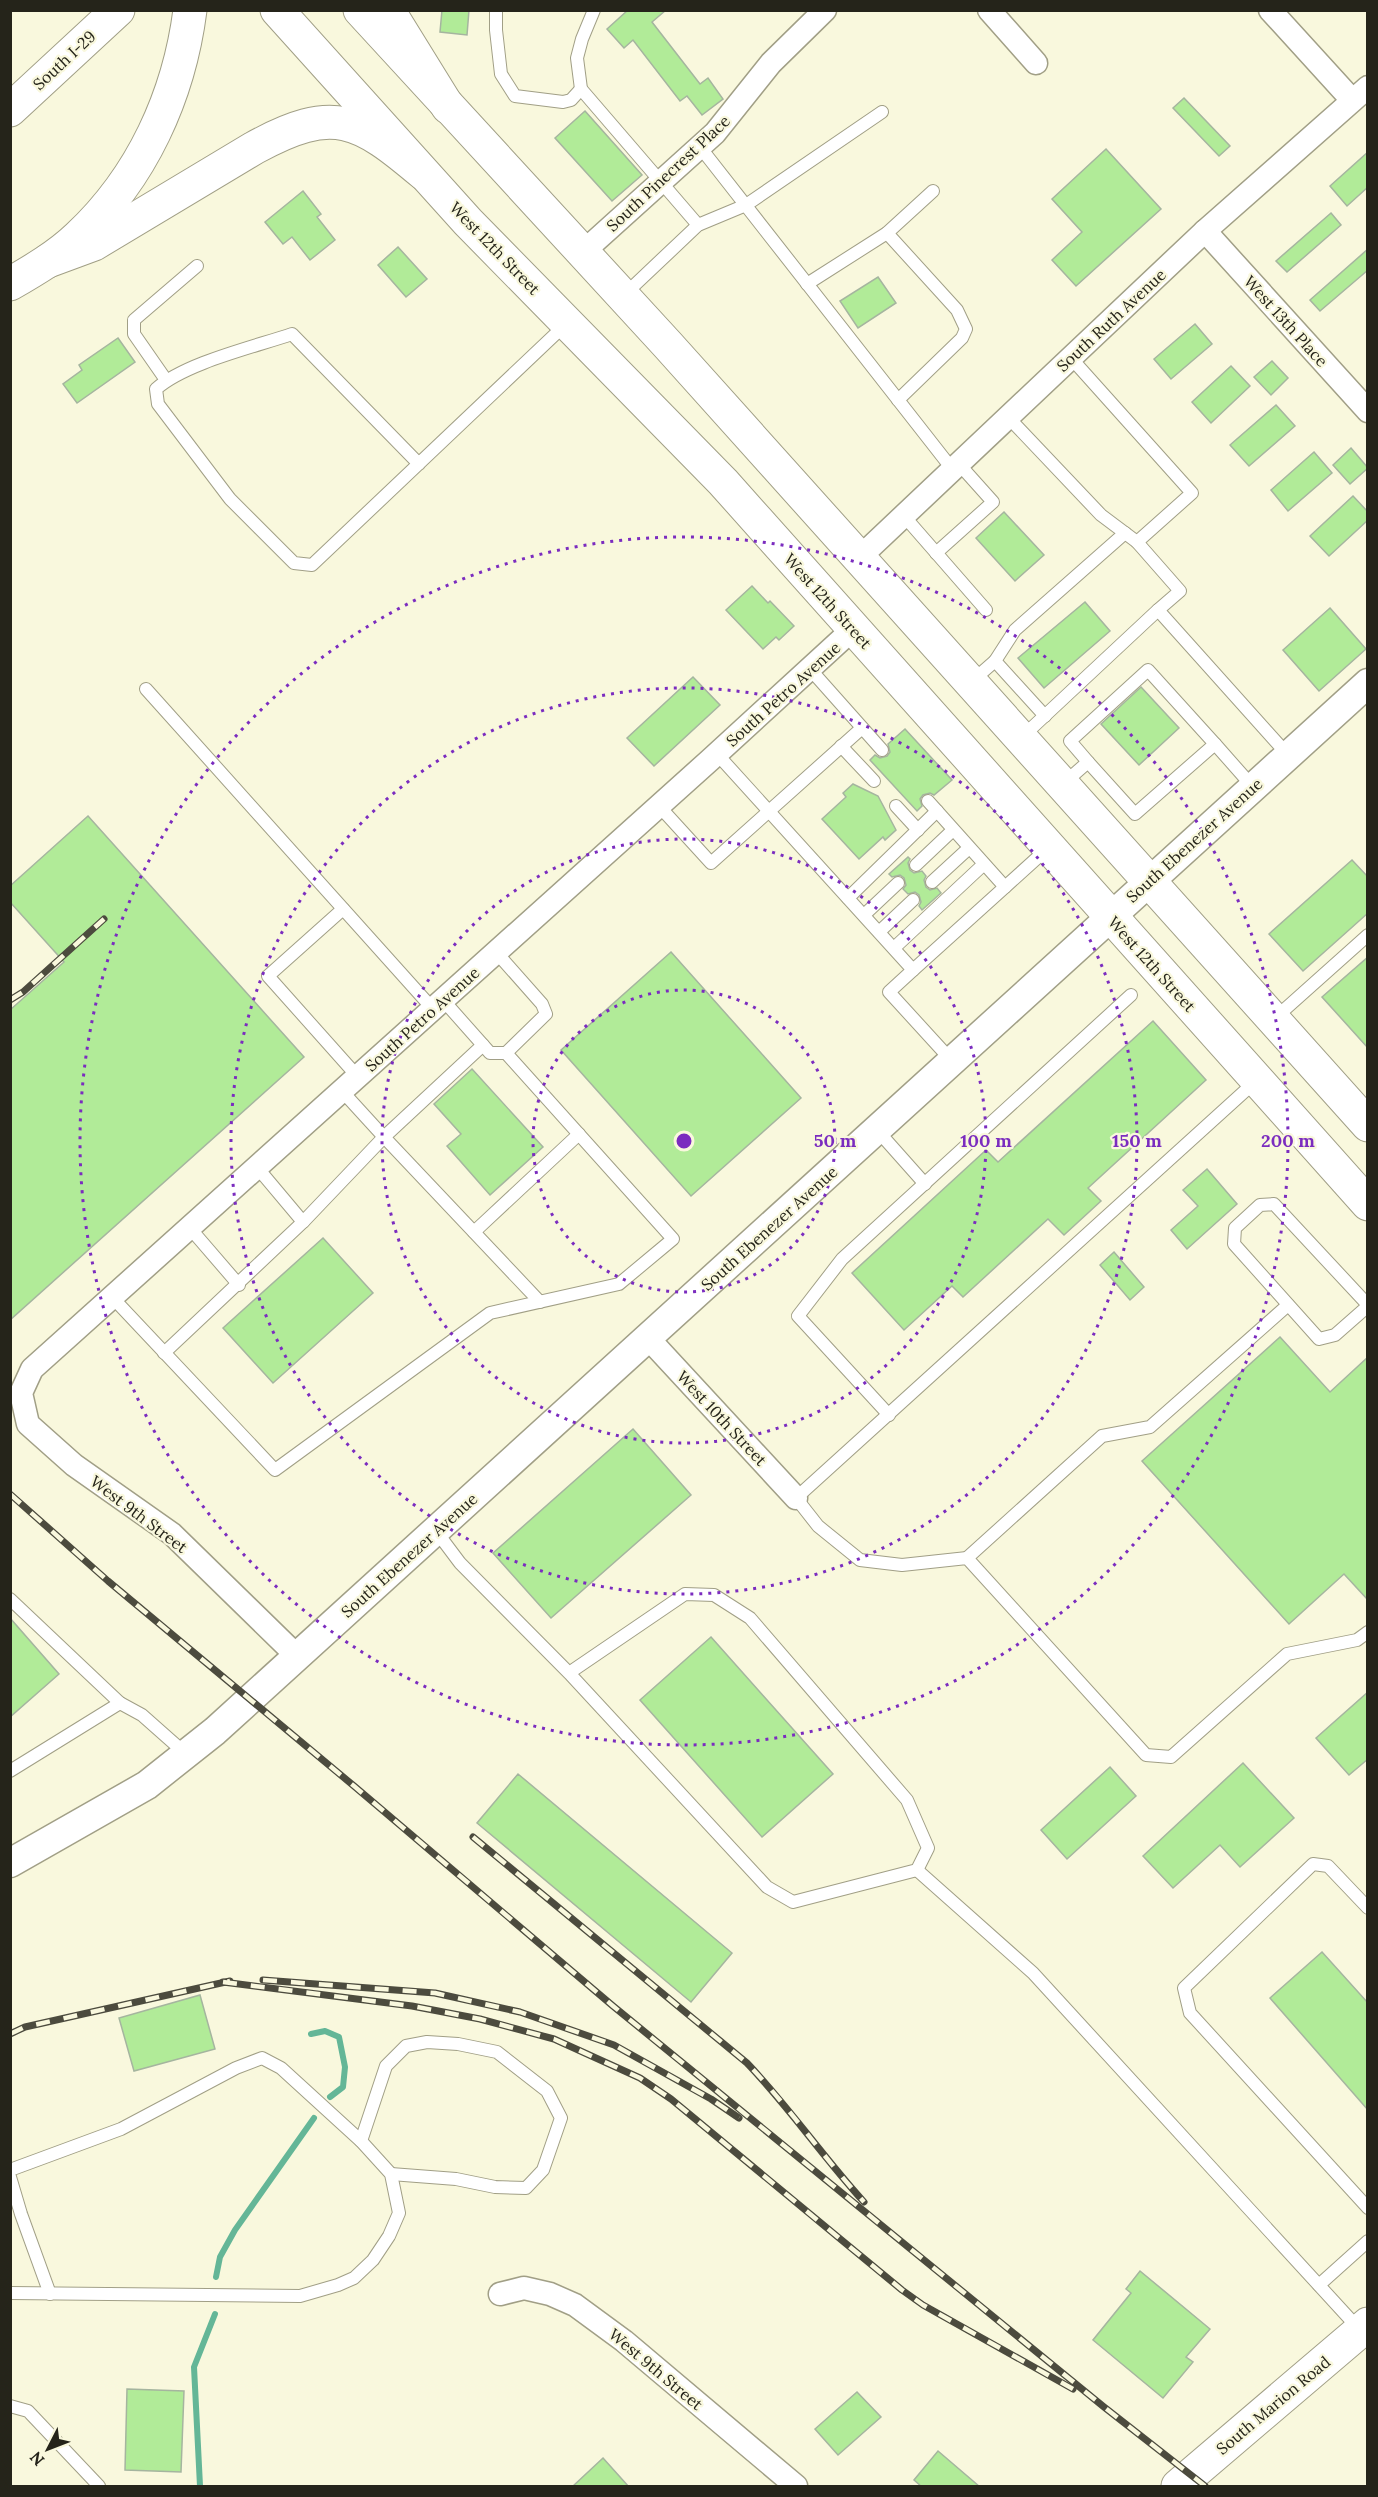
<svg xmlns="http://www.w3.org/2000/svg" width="1378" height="2497" viewBox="0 0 1378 2497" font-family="Lora,serif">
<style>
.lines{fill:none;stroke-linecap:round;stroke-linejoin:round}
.stream{stroke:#64b697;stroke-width:6}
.building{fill:#b1eb98;stroke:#a5b59f;stroke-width:1.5}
.service-casing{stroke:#a19f86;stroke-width:14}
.minor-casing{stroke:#a19f86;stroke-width:25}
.tertiary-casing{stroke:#a19f86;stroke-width:31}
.secondary-casing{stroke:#a19f86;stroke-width:35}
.primary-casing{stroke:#a19f86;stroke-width:35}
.motorway-casing{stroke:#a19f86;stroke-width:35}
.service{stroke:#fff;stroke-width:12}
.minor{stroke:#fff;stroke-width:22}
.tertiary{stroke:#fff;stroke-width:28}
.secondary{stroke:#fff;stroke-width:33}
.primary{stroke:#fff;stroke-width:33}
.motorway{stroke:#fff;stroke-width:33}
.rail-casing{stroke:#4c4b3e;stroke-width:7}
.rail{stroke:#f9f8dd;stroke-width:4.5;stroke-dasharray:14;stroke-linecap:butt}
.ring{fill:none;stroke:#7b2cbf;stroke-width:3;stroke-dasharray:3 6}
.labels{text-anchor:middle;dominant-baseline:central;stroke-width:4.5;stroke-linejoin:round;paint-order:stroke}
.street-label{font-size:16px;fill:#25241a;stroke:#f9f8dd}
.centre{fill:#7b2cbf;stroke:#f9f8dd;stroke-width:3}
.ring-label{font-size:18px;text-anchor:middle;font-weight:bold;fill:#7b2cbf;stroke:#f9f8dd;stroke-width:4.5;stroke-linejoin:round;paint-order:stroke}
</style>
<rect width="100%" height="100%" fill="#f9f8dd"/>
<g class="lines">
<g class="stream">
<polyline points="311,2034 325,2031 339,2037 345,2067 343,2087 330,2097"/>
<polyline points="216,2277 220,2257 235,2230 314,2118"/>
<polyline points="200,2486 194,2367 215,2314"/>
</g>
</g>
<g class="building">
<polygon points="442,10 469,10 467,35 440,32"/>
<polygon points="628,10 666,10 652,22 700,84 708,78 723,99 702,115 687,96 680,101 633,40 624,48 607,29"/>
<polygon points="1184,98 1230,146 1219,156 1173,108"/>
<polygon points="585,111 642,175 612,201 555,138"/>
<polygon points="1106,149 1161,209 1076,286 1052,260 1082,232 1052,199"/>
<polygon points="1368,152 1368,187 1347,206 1330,186"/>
<polygon points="303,191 321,214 317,217 335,240 310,260 292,237 283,244 265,222"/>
<polygon points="1331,213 1341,225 1287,272 1276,261"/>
<polygon points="398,247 427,279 406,297 378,265"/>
<polygon points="1368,249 1368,270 1320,311 1310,300"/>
<polygon points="878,277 896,303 858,328 840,301"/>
<polygon points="1195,324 1212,344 1171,379 1154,359"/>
<polygon points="118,338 135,362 77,403 63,384 82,370 79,365"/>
<polygon points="1272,361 1288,378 1271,395 1254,377"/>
<polygon points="1231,366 1250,386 1211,423 1192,402"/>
<polygon points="1276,405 1295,426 1249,466 1230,445"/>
<polygon points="1351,448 1368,468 1350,484 1333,465"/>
<polygon points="1314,452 1332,473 1288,511 1271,490"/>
<polygon points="1353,496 1368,512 1368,520 1329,556 1310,536"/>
<polygon points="1004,512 1044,555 1015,581 976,538"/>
<polygon points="752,586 768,603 770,601 794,626 779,640 776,637 763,649 726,610"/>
<polygon points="1085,602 1110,631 1044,688 1018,658"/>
<polygon points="1330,608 1366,649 1319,691 1283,650"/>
<polygon points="693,677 720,705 654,766 627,738"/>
<polygon points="1141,687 1179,728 1139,765 1101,724"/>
<polygon points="905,729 952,780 934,795 930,793 923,795 920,799 922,806 917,811 870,760 875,755 880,758 887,756 890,752 888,744"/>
<polygon points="853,784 878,796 896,830 885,840 883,837 859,859 822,819 846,797 843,793"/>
<polygon points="88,816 304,1057 10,1320 10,1010 64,962 10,902 10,886"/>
<polygon points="908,857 910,859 908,863 910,870 914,873 922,871 926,876 924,880 926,887 930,890 937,888 941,893 922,910 919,906 921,902 919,895 915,892 908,894 903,889 906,885 904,878 900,875 892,877 889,874"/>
<polygon points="1352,860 1368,877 1368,913 1303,971 1269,934"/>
<polygon points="671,952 801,1098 691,1196 561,1050"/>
<polygon points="1368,957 1368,1048 1322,997"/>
<polygon points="1153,1021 1206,1080 1088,1188 1101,1201 1064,1235 1048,1219 963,1297 952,1286 904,1330 852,1273 986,1150 998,1162"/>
<polygon points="472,1069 543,1147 490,1195 447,1146 461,1134 434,1104"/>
<polygon points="1207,1169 1237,1204 1187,1249 1171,1230 1198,1206 1183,1190"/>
<polygon points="323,1238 373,1293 273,1383 223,1328"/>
<polygon points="1114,1252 1144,1287 1130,1300 1100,1265"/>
<polygon points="1280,1337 1330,1392 1368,1357 1368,1600 1344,1574 1289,1624 1142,1461"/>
<polygon points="633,1429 691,1495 551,1618 493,1553"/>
<polygon points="10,1618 59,1674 10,1717"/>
<polygon points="711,1637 833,1774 762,1837 640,1700"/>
<polygon points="1368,1692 1368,1759 1349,1775 1316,1738"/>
<polygon points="1243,1763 1294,1818 1240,1867 1220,1845 1173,1888 1143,1856"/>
<polygon points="1110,1767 1136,1796 1067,1859 1041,1830"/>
<polygon points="518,1774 732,1953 691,2002 477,1823"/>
<polygon points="1322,1952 1368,2003 1368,2110 1270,1998"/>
<polygon points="200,1995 215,2049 134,2071 119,2018"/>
<polygon points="1140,2271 1210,2329 1186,2357 1193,2362 1163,2398 1093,2340 1131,2293 1126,2289"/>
<polygon points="127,2389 184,2391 181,2472 125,2470"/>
<polygon points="857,2392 881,2417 838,2455 815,2429"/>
<polygon points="938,2451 980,2487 922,2487 914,2480"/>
<polygon points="603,2458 629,2487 572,2487"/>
</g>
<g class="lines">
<g class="service-casing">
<g id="service">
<polyline points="496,10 496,30 501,74 515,96 563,102 571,100 581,89"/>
<polyline points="594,10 582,39 577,58 581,89 698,225"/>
<polyline points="700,147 953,470"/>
<polyline points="887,233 957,310 966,329 962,338 898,400"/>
<polyline points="807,284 887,233 933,191"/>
<polyline points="623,296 698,225 746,205 882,112"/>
<polyline points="1071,358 1192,493 1137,542"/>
<polyline points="166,380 134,334 134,320 197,266"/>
<polyline points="1008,417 1101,515 1137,542 1180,591 1158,610"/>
<path d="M419 464 292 334C254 347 185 363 156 389L158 404 230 499 294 563 312 565 565 325"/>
<polyline points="904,516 986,610"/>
<polyline points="936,553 993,502 959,464"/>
<polyline points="810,669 882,750"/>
<polyline points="971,682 995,661"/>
<polyline points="146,689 433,1009"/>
<polyline points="1045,716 995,661 1015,630 1125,533"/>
<polyline points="1022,737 1158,610 1288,755"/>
<polyline points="841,746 874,781"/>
<polyline points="717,754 913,970 1005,887"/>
<polyline points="1088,762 1070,741 1148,670 1215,744"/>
<polyline points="1063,784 1088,762 1135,814 1215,744 1253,787"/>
<polyline points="928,801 1005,887 1047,849"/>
<polyline points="659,806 711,863 862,728"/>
<polyline points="896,806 918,830"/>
<polyline points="916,865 953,830"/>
<polyline points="932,882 969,848"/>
<polyline points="848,898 937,811"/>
<polyline points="343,909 268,976 358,1077"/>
<polyline points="864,915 898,883"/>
<polyline points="879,932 913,900"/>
<polyline points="894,948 984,864"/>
<polyline points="913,970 889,992 952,1061"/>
<polyline points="443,1000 490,1053 506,1053 546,1014 542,1004 496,952"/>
<polyline points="1274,1019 1368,935"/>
<polyline points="1256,1081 796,1498 818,1526 860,1560 902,1565 967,1558 1146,1755 1171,1757 1287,1654 1357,1640 1368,1632"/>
<polyline points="342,1091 384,1137 483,1045"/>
<polyline points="877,1130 925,1184"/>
<polyline points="256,1166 303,1222 384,1137 540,1302"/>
<polyline points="189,1227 239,1285"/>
<polyline points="474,1232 579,1134"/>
<polyline points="112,1297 275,1470 490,1313 619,1284 673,1239 506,1053"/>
<polyline points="1368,1305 1274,1204 1260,1205 1235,1228 1234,1244 1319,1339 1335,1335 1368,1306"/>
<polyline points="164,1353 303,1222"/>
<polyline points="889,1415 798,1316 842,1259 1131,995"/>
<polyline points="436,1531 460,1563 569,1673 767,1887 793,1902 917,1870 928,1848 907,1800 750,1618 714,1595 685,1594 569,1673"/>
<polyline points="967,1558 1102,1436 1150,1427 1288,1305"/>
<polyline points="10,1599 120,1703"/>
<polyline points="10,1771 120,1703 142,1715 186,1754"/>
<polyline points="917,1870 1033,1973 1359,2329"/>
<polyline points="1368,1908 1328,1866 1313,1864 1184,1988 1190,2013 1368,2208"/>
<polyline points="361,2141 386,2066 406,2046 427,2042 458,2044 497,2052 547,2091 561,2118 543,2170 526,2188 495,2187 456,2179 391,2174"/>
<polyline points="10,2170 121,2129 236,2068 262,2058 281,2068 361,2141 391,2174 399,2213 389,2236 373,2260 354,2278 338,2285 300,2296 10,2293"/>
<polyline points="10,2177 21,2214 50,2294"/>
<polyline points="1319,2285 1368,2241"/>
<polyline points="10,2406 28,2411 99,2486"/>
</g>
</g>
<g class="minor-casing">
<g id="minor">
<polyline points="989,10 1036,63"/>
<polyline points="1270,10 1352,100"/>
<polyline points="1205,231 1368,411"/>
<polyline points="582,253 715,133 771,63 825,10"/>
<polyline points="859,558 1205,231 1368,87"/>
<polyline points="648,1338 796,1498"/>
<polyline points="298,1657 172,1534 74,1465 28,1424 21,1393 32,1369 710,760 853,629"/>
<polyline points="500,2294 524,2288 550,2294 575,2305 624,2341 796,2486"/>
</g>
</g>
<g class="tertiary-casing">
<polyline id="tertiary" points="10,1863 147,1785 215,1731 1368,683"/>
</g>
<g class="secondary-casing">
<polyline id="secondary" points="1178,2486 1368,2324"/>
</g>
<g class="primary-casing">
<g id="primary">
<polyline points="277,10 468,222 723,482 1368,1204"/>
<polyline points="360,10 667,344 1368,1125"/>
</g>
</g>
<g class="motorway-casing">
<g id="motorway">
<polyline points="388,10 448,107"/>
<polyline points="10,110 118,10"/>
<path d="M48 261 94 244 254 148C334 104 359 119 424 174"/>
<path d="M10 284C34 270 58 256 78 237 142 177 179 96 190 10"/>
</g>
</g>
<use href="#service" class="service"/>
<use href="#minor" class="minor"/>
<use href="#tertiary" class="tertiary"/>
<use href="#secondary" class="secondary"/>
<use href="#primary" class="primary"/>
<use href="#motorway" class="motorway"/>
<g class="rail-casing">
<g id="rail">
<polyline points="10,1000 23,992 104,919"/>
<polyline points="10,1494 108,1581 354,1786 613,2006 1104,2407 1205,2486"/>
<path d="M473 1837 747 2063C789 2107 823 2157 864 2202"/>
<polyline points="263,1980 435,1993 520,2012 614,2045 711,2099 739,2118"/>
<polyline points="223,1982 412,2006 480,2019 554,2039 640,2078 671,2099 902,2290 923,2305 1073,2389"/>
<polyline points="10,2034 25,2027 230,1981"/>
</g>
</g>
<use href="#rail" class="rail"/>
</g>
<g class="ring">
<circle cx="684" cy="1141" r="151"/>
<circle cx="684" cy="1141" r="302"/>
<circle cx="684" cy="1141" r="453"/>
<circle cx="684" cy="1141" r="604"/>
</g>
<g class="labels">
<g class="street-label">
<text transform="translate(64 60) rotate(-43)">South I-29</text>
<text transform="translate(668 173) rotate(-43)">South Pinecrest Place</text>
<text transform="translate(495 248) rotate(46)">West 12th Street</text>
<text transform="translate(1111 320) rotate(-43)">South Ruth Avenue</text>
<text transform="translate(1286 321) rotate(48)">West 13th Place</text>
<text transform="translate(828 601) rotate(48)">West 12th Street</text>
<text transform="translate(783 694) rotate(-42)">South Petro Avenue</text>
<text transform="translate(1194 840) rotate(-42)">South Ebenezer Avenue</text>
<text transform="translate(1152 964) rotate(48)">West 12th Street</text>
<text transform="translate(422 1019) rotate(-42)">South Petro Avenue</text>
<text transform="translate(769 1228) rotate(-42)">South Ebenezer Avenue</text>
<text transform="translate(722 1418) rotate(47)">West 10th Street</text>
<text transform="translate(139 1514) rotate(37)">West 9th Street</text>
<text transform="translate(409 1555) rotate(-42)">South Ebenezer Avenue</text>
<text transform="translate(656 2369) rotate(40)">West 9th Street</text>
<text transform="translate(1273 2405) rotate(-40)">South Marion Road</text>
</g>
</g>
<circle cx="684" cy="1141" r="9" class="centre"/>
<g class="ring-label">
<text x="835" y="1147">50 m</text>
<text x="986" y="1147">100 m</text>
<text x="1137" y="1147">150 m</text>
<text x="1288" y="1147">200 m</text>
</g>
<rect width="1378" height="2497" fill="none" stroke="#25241a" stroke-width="24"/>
<g transform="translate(48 2449) rotate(228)" stroke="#f9f8dd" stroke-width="4.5" paint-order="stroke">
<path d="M0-4.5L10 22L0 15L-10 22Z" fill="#25241a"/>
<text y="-9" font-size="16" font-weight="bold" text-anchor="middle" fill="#25241a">N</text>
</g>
</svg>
